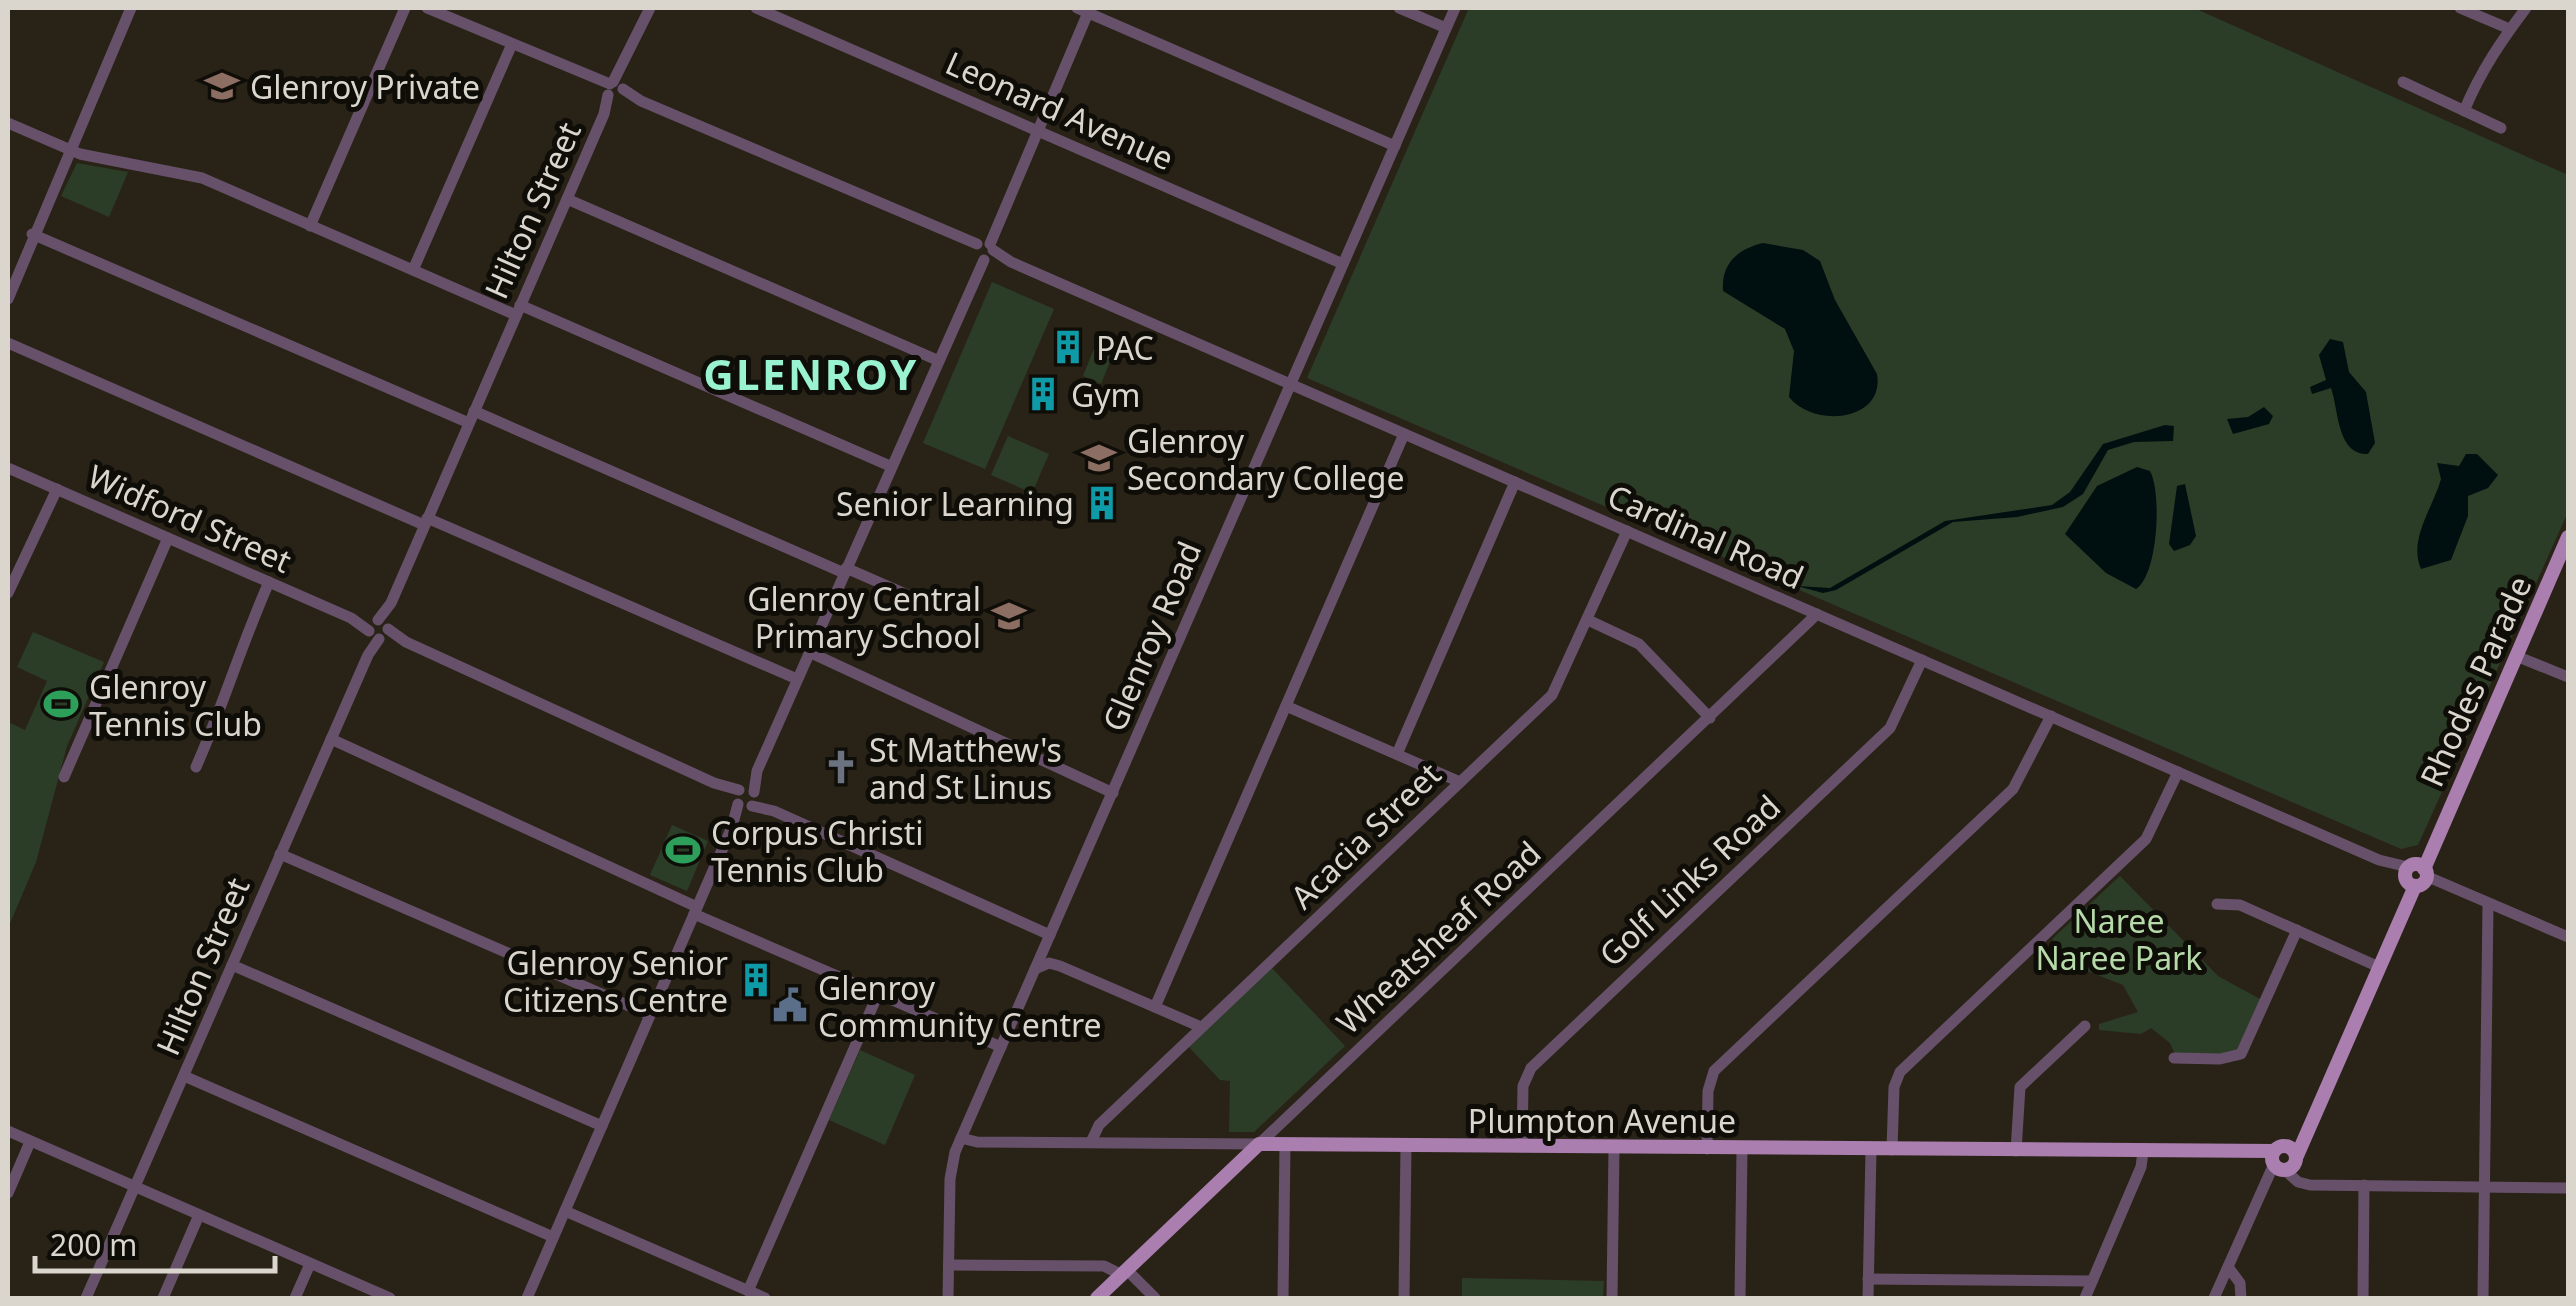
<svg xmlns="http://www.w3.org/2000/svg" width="2576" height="1306" viewBox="0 0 2576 1306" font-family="'Noto Sans',sans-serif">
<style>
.green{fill:#2c3d27}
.water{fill:#000f0f}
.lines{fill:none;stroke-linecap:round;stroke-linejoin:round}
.minor{stroke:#67516a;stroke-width:11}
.major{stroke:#ab7eb0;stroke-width:14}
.labels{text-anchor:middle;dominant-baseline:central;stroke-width:10;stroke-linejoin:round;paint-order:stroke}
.poi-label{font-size:32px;fill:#dad6ce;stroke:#0f0d08;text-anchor:start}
.street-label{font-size:32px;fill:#dad6ce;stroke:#0f0d08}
.park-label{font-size:32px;fill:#b5d9a9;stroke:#0f0d08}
.district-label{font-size:42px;font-weight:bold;letter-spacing:2.5px;fill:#99f3d0;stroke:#0f0d08}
</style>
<rect width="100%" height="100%" fill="#292317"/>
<g class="green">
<polygon points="1469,8 2194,8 2568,175 2568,512 2418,845 2401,849 1307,378"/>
<polygon points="77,163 128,172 109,217 61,196"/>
<polygon points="992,282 1054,309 985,469 923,443"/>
<polygon points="1098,339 1116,347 1101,384 1083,376"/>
<polygon points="1008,436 1049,454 1032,493 991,475"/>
<polygon points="33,632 104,662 67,746 36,862 8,928 8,722 25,730 47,681 17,667"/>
<polygon points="672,825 708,841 687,891 650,875"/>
<polygon points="2120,876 2218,976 2262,1000 2241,1049 2220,1056 2175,1054 2170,1043 2151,1028 2141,1034 2099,1030 2099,1024 2138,1012 2123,985 2082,969 2052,939"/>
<polygon points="1271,967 1345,1046 1254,1132 1229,1132 1230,1081 1220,1080 1188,1046"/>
<polygon points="860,1050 915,1075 885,1145 829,1120"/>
<polygon points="1462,1278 1604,1281 1603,1298 1462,1298"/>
</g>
<g class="water">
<path d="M1763 243 1803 250 1820 261 1835 300 1877 374C1885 422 1813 428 1789 397L1794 351 1785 329 1723 291C1721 263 1738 249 1763 243Z"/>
<path d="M2330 339 2343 342 2349 372 2366 392 2375 443 2368 454C2337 455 2339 411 2331 388L2312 394 2310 387 2326 380 2319 355Z"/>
<polygon points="2264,407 2273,416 2269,424 2233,434 2227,419 2248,417"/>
<polygon points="2165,425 2174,426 2173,441 2134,442 2108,450 2083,494 2063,507 2017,517 1953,522 1836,590 1823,593 1797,586 1830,588 1945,521 2052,505 2070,492 2103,444"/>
<path d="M2466 454H2477L2498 475 2488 488 2468 496V516L2451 560 2421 569C2408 539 2433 508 2441 479L2437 463 2459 466Z"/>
<path d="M2137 467 2150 471C2162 493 2158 575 2136 589L2106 573 2065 534 2097 486Z"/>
<polygon points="2185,484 2196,536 2190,545 2174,551 2169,544 2177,486"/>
</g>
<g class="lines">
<g class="minor">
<polyline points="427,8 610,84"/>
<polyline points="756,8 1343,264"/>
<polyline points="1077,8 1395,146"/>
<polyline points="1399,8 1446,28"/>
<polyline points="2460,8 2505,27"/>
<polyline points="613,82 650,8"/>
<polyline points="2403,82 2501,128"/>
<polyline points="623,89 641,101 977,244"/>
<path d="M2464 111C2481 70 2502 40 2526 8"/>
<polyline points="8,123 80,154 202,178 516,315"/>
<polyline points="567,199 937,360"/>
<polyline points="310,226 405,8"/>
<polyline points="32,234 469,423"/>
<polyline points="990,244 1090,8"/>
<polyline points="993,250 1011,262 2379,860 2408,867"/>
<polyline points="413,270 512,44"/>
<polyline points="8,299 131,8"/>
<polyline points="520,305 890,466"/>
<polyline points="8,343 424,525"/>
<polyline points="474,411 844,573"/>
<polyline points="8,468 351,618 369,631"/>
<polyline points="427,518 797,679"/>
<polyline points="846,568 910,596"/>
<polyline points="8,593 57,489"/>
<polyline points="378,620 391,603 604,114 608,95"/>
<polyline points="1588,620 1639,644 1710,718"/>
<polyline points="388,629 406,642 714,783 739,790"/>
<polyline points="809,652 1113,793"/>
<polyline points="2516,656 2568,677"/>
<polyline points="1286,706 1460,782"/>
<polyline points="331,739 697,907"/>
<polyline points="1397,754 1515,482"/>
<path d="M196 767C223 706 242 643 269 582"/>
<polyline points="64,777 168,538"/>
<polyline points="754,792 757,771 984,260"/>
<polyline points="752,806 774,811 1050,935"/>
<polyline points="280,854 650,1015"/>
<polyline points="2426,876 2568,937"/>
<polyline points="2217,904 2240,905 2379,967"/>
<polyline points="694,914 1001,1047"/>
<polyline points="232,965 602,1126"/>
<polyline points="1035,969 1049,963 1060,966 1201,1027"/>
<polyline points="1155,1007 1404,434"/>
<polyline points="2174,1058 2220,1059 2241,1054 2297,930"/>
<polyline points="184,1076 553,1237"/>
<polyline points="8,1131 390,1298"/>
<polyline points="961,1138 977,1142 1259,1144 1817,614"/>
<polyline points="1091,1142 1099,1125 1552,695 1627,531"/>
<polyline points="1522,1147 1523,1086 1531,1068 1890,728 1922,660"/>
<polyline points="1707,1149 1708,1091 1714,1071 2013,789 2051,716"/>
<polyline points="1892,1150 1894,1087 1900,1072 2146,839 2178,772"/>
<polyline points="2016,1151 2020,1087 2085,1026"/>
<polyline points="2285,1170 2298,1182 2310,1185 2568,1188"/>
<polyline points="8,1193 30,1142"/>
<polyline points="565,1211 765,1298"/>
<polyline points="949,1265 1104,1266 1122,1275"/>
<polyline points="2228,1267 2240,1283 2241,1298"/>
<polyline points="1127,1270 1155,1298"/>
<polyline points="1868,1279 2092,1281"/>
<polyline points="748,1291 878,994"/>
<polyline points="86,1298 368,655 379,639"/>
<polyline points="163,1298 199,1215"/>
<polyline points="295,1298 310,1264"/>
<polyline points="527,1298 732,827 738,804"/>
<polyline points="948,1298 950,1179 955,1152 1455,8"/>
<polyline points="1283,1298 1285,1145"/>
<polyline points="1404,1298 1406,1146"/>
<polyline points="1612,1298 1614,1148"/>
<polyline points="1740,1298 1742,1149"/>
<polyline points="1868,1298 1871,1150"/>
<polyline points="2085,1298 2141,1167 2143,1152"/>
<polyline points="2214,1298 2274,1164"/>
<polyline points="2363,1298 2364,1185"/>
<polyline points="2483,1298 2488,904"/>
</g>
<g class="major">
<circle cx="2416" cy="875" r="11"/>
<polyline points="2424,869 2568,537"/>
<circle cx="2284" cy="1158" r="12"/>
<polyline points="2296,1158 2415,886"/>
<polyline points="1097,1298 1259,1144 2274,1151"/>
</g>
</g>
<defs>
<g id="school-bare" transform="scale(2.7)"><path d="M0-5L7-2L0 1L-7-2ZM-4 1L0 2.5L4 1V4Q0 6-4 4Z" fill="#8d6e63" stroke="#0f0d08" stroke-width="2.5" paint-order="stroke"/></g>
<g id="building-bare" transform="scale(2.7)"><path d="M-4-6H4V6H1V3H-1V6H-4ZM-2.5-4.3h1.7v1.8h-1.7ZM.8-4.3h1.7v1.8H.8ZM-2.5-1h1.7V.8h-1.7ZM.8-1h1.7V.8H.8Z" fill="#0f9aa8" stroke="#0f0d08" stroke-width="2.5" paint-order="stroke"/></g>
<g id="stadium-bare" transform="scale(2.7)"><path d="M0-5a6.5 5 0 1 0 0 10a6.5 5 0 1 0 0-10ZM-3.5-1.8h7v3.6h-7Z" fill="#2e9e5b" stroke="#0f0d08" stroke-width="2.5" paint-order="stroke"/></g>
<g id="church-bare" transform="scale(2.7)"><path d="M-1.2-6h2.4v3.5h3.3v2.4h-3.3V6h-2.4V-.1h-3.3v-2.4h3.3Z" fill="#6b7280" stroke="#0f0d08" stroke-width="2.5" paint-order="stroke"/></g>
<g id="civic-bare" transform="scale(2.7)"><path d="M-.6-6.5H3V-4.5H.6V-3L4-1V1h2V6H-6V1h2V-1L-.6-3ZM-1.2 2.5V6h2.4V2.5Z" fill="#5c6f8a" stroke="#0f0d08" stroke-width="2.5" paint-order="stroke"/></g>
</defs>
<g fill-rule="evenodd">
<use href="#school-bare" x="222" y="86"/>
<use href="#building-bare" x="1068" y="347"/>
<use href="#building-bare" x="1043" y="394"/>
<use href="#school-bare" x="1099" y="458"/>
<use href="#building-bare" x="1102" y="503"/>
<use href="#school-bare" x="1009" y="616"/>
<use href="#stadium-bare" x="61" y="704"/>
<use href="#church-bare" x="841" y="767"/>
<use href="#stadium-bare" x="683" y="850"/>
<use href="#building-bare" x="756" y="980"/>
<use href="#civic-bare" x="790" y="1005"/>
</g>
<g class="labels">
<g class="poi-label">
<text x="250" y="86">Glenroy Private</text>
<text x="1096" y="347">PAC</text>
<text x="1071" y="394">Gym</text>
<text x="1127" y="440">Glenroy<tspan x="1127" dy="37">Secondary College</tspan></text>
<text x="1074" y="503" text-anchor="end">Senior Learning</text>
<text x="981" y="598" text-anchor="end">Glenroy Central<tspan x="981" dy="37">Primary School</tspan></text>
<text x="89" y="686">Glenroy<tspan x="89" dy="37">Tennis Club</tspan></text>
<text x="869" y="749">St Matthew's<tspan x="869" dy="37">and St Linus</tspan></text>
<text x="711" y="832">Corpus Christi<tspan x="711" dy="37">Tennis Club</tspan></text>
<text x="728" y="962" text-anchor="end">Glenroy Senior<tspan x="728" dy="37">Citizens Centre</tspan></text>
<text x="818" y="987">Glenroy<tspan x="818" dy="37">Community Centre</tspan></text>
</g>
<g class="street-label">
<text transform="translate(1060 110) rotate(24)">Leonard Avenue</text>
<text transform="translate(532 210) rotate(-66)">Hilton Street</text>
<text transform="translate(190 518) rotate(24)">Widford Street</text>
<text transform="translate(1706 536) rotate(24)">Cardinal Road</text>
<text transform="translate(1151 636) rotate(-67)">Glenroy Road</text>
<text transform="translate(2475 681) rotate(-66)">Rhodes Parade</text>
<text transform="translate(1365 835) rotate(-44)">Acacia Street</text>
<text transform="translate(1689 880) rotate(-43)">Golf Links Road</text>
<text transform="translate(1438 937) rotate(-43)">Wheatsheaf Road</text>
<text transform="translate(202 966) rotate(-67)">Hilton Street</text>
<text x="1602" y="1120">Plumpton Avenue</text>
</g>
<g class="park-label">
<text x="2119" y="920">Naree<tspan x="2119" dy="37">Naree Park</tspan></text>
</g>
<g class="district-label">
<text x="811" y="373">GLENROY</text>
</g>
</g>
<rect width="2576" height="1306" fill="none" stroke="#dad6ce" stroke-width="20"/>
<path d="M35 1256v15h240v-15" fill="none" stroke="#dad6ce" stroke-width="5"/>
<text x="50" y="1256" font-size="30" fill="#dad6ce" stroke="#0f0d08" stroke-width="8" paint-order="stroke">200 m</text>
</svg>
